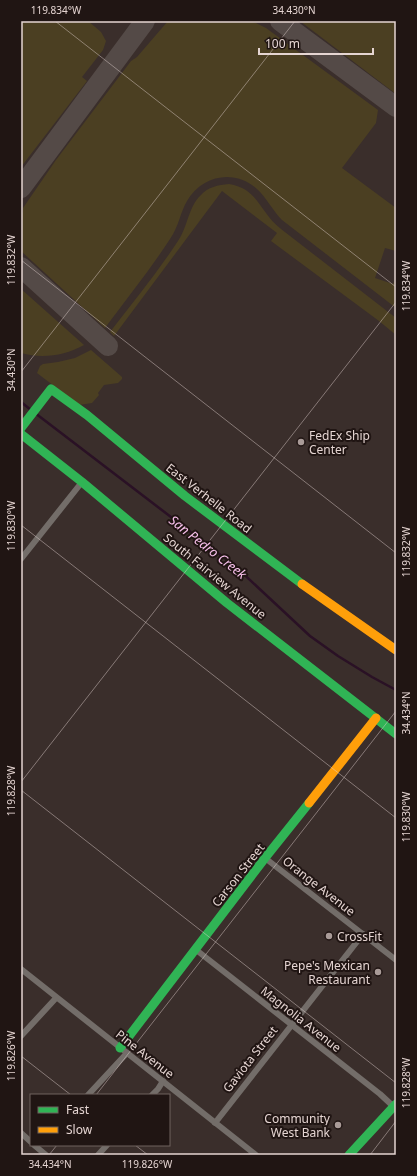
<svg xmlns="http://www.w3.org/2000/svg" width="417" height="1176" viewBox="0 0 417 1176" font-family="'Noto Sans',sans-serif">
<style>
.green{fill:#4b3f22}
.lines{fill:none;stroke-linecap:round;stroke-linejoin:round}
.stream{stroke:#2a1125;stroke-width:2.5}
.taxiway{stroke:#544a47;stroke-width:20}
.street{stroke:#736d69;stroke-width:6}
.fast{stroke:#30b455;stroke-width:9}
.slow{stroke:#ff9f0a;stroke-width:9}
.ticks{fill:none;stroke:#e5d5d2;stroke-width:1;stroke-opacity:0.45}
.poi-dot{fill:#a99b98;stroke:#201513;stroke-width:1.5}
.labels{text-anchor:middle;dominant-baseline:central;stroke-width:4;stroke-linejoin:round;paint-order:stroke}
.poi-label{font-size:12px;fill:#e5d5d2;stroke:#201513;text-anchor:start}
.street-label{font-size:12px;fill:#e5d5d2;stroke:#201513}
.water-label{font-size:13px;font-style:italic;fill:#f8c0ec;stroke:#201513}
.neatline{fill:none;stroke:#e5d5d2;stroke-width:1.5}
.ticks-label{font-size:10px;text-anchor:middle;fill:#e5d5d2}
</style>
<rect width="100%" height="100%" fill="#3a2e2b"/>
<g class="green">
<polygon points="21,21 88,21 101,32 106,41 103,50 82,77 87,81 21,167"/>
<path d="M168 21H248L256 23 266 28 378 110 376 123 342 168 396 208V251L385 248 375 278 393 284 396 278V308L282 220C273 211 266 197 257 189 235 169 202 175 187 201 180 213 179 226 170 239 150 270 127 298 105 328L21 251V214L23 212V208L56 160 131 61 137 57Z"/>
<polygon points="300,21 396,21 396,94"/>
<path d="M229 184C250 188 254 197 266 213 270 219 275 224 281 229L396 318V335L379 321 271 241 277 233 222 191 114 336 110 332C133 302 157 273 178 241 188 227 188 207 201 195 208 187 218 185 229 184Z"/>
<path d="M21 289 84 345C64 356 42 359 21 353Z"/>
<polygon points="91,350 122,377 122,379 118,383 104,385 98,393 99,395 92,403 79,405 37,373 40,366 43,364 58,362 75,358"/>
</g>
<g class="lines">
<g class="stream">
<polyline points="21,402 31,410"/>
<polyline points="35,413 235,566 310,636 338,656 372,677 396,690"/>
</g>
<g class="taxiway">
<polyline points="280,21 396,107"/>
<polyline points="21,188 145,21"/>
<polyline points="21,267 108,346"/>
</g>
<g class="street">
<polyline points="21,559 82,482"/>
<polyline points="265,858 396,960"/>
<polyline points="195,949 380,1094 394,1107"/>
<polyline points="21,969 256,1155"/>
<polyline points="21,1036 56,998"/>
<polyline points="88,1095 127,1053"/>
<polyline points="152,1095 158,1089 163,1081"/>
<polyline points="215,1123 363,934"/>
<polyline points="21,1133 31,1142"/>
<polyline points="34,1145 46,1155"/>
<polyline points="98,1155 107,1145"/>
</g>
<g class="fast">
<polyline points="21,428 51,389 87,415 185,496 302,584"/>
<polyline points="21,434 82,482 227,603 396,734"/>
<polyline points="120,1048 265,858 309,803"/>
<polyline points="349,1155 396,1104"/>
</g>
<g class="slow">
<polyline points="302,584 396,650"/>
<polyline points="309,803 376,718"/>
</g>
</g>
<path class="ticks" d="M55 21 396 287M395 21 396 22M21 260 396 553M21 372 295 21M21 525 396 818M21 782 396 302M21 790 396 1083M21 1056 71 1095M96 1095 396 711M135 1145 148 1155M49 1155 57 1145M370 1155 396 1121"/>
<g class="poi-dot">
<circle cx="301" cy="442" r="4"/>
<circle cx="329" cy="936" r="4"/>
<circle cx="378" cy="972" r="4"/>
<circle cx="338" cy="1125" r="4"/>
</g>
<g class="labels">
<g class="poi-label">
<text x="309" y="435">FedEx Ship<tspan x="309" dy="14">Center</tspan></text>
<text x="337" y="936">CrossFit</text>
<text x="370" y="965" text-anchor="end">Pepe's Mexican<tspan x="370" dy="14">Restaurant</tspan></text>
<text x="330" y="1118" text-anchor="end">Community<tspan x="330" dy="14">West Bank</tspan></text>
</g>
<g class="street-label">
<text transform="translate(209 498) rotate(38)">East Verhelle Road</text>
<text transform="translate(215 576) rotate(39)">South Fairview Avenue</text>
<text transform="translate(238 875) rotate(-52)">Carson Street</text>
<text transform="translate(319 886) rotate(38)">Orange Avenue</text>
<text transform="translate(301 1019) rotate(38)">Magnolia Avenue</text>
<text transform="translate(145 1054) rotate(38)">Pine Avenue</text>
<text transform="translate(250 1059) rotate(-52)">Gaviota Street</text>
</g>
<g class="water-label">
<text transform="translate(208 547) rotate(38)">San Pedro Creek</text>
</g>
</g>
<rect width="417" height="1176" fill="none" stroke="#201513" stroke-width="44"/>
<rect x="30" y="1094" width="140" height="52" fill="#201513" stroke="#6f625f"/>
<rect x="38" y="1107" width="20" height="6" fill="#30b455" stroke="#6f625f"/>
<text x="66" y="1114" font-size="12" fill="#e5d5d2">Fast</text>
<rect x="38" y="1127" width="20" height="6" fill="#ff9f0a" stroke="#6f625f"/>
<text x="66" y="1134" font-size="12" fill="#e5d5d2">Slow</text>
<path d="M259 48v6h114v-6" fill="none" stroke="#e5d5d2" stroke-width="2"/>
<text x="265" y="48" font-size="12" fill="#e5d5d2" stroke="#201513" stroke-width="3" paint-order="stroke">100 m</text>
<rect x="22" y="22" width="373" height="1132" class="neatline"/>
<g class="ticks-label">
<text x="56" y="14">119.834°W</text>
<text x="294" y="14">34.430°N</text>
<text transform="translate(11 260) rotate(-90)" y="4">119.832°W</text>
<text transform="translate(406 286) rotate(-90)" y="4">119.834°W</text>
<text transform="translate(11 370) rotate(-90)" y="4">34.430°N</text>
<text transform="translate(11 526) rotate(-90)" y="4">119.830°W</text>
<text transform="translate(406 552) rotate(-90)" y="4">119.832°W</text>
<text transform="translate(406 713) rotate(-90)" y="4">34.434°N</text>
<text transform="translate(11 791) rotate(-90)" y="4">119.828°W</text>
<text transform="translate(406 817) rotate(-90)" y="4">119.830°W</text>
<text transform="translate(11 1056) rotate(-90)" y="4">119.826°W</text>
<text transform="translate(406 1083) rotate(-90)" y="4">119.828°W</text>
<text x="50" y="1168">34.434°N</text>
<text x="147" y="1168">119.826°W</text>
</g>
</svg>
